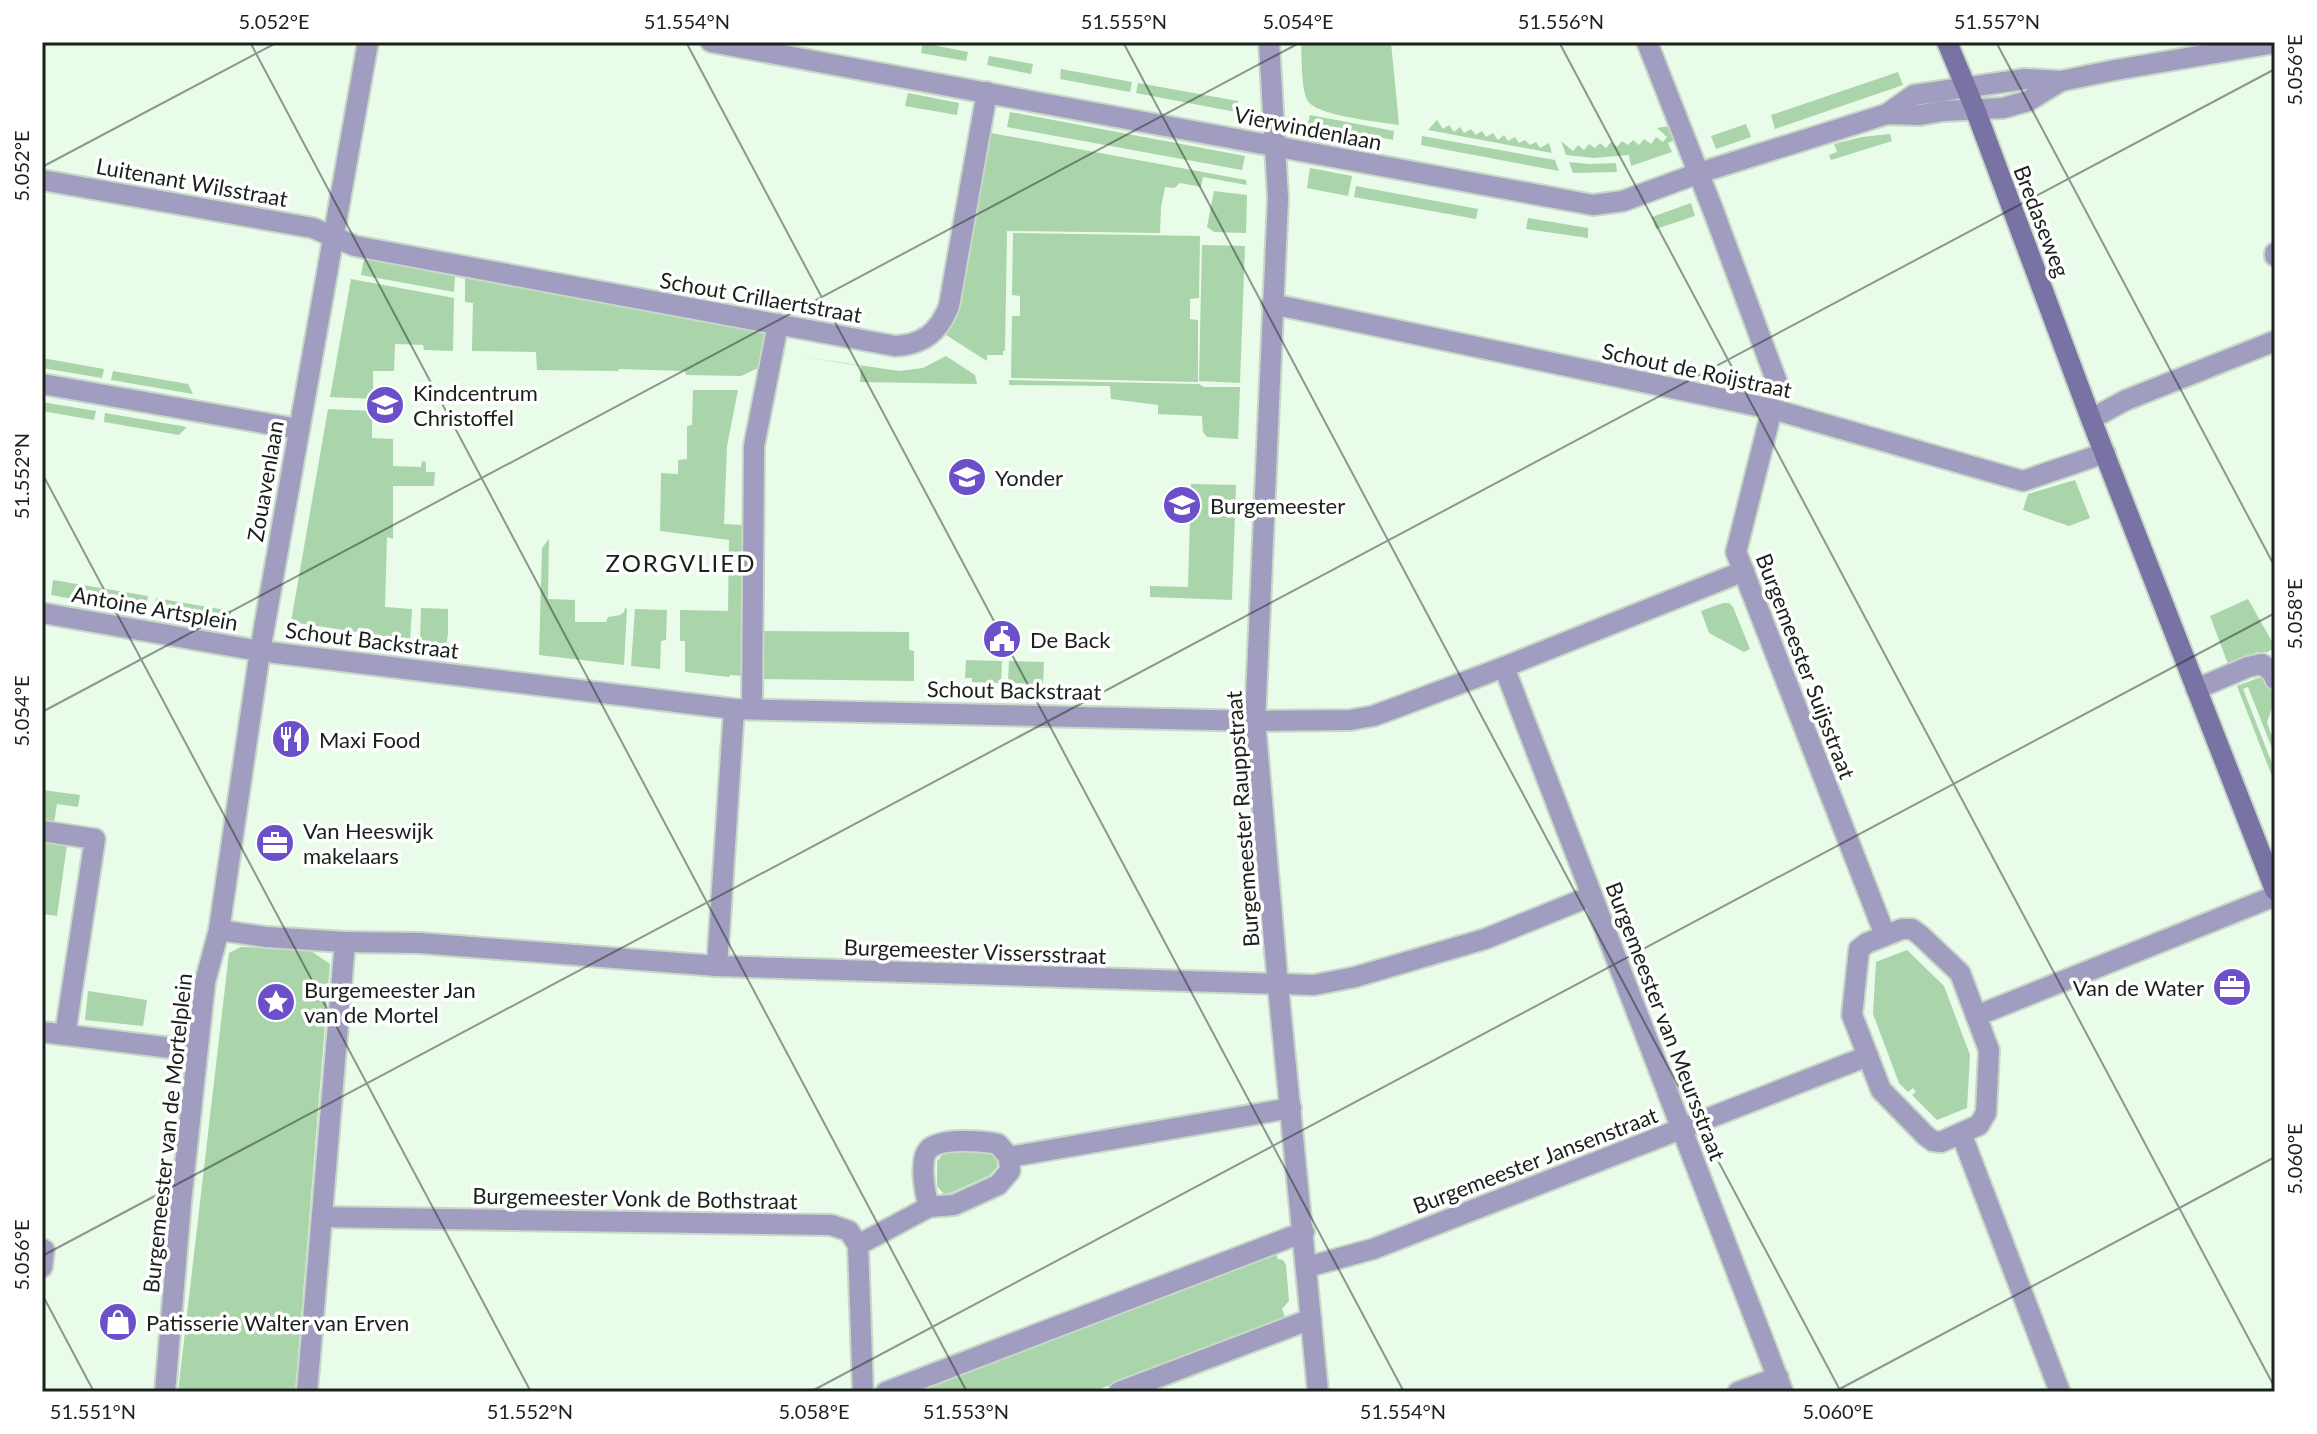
<svg xmlns="http://www.w3.org/2000/svg" width="2317" height="1434" viewBox="0 0 2317 1434" font-family="Lato,sans-serif">
<style>
.green{fill:#aad4aa}
.lines{fill:none;stroke-linecap:round;stroke-linejoin:round}
.street-casing{stroke:#c8d8c8;stroke-width:24}
.secondary-casing{stroke:#c8d8c8;stroke-width:24}
.street{stroke:#a09dc0;stroke-width:20}
.secondary{stroke:#7873a4;stroke-width:20}
.ticks{fill:none;stroke:#1a201a;stroke-width:2;stroke-opacity:0.45}
.labels{text-anchor:middle;dominant-baseline:central;stroke-width:7;stroke-linejoin:round;paint-order:stroke}
.street-label{font-size:22px;fill:#1a201a;stroke:#fff}
.poi-label{font-size:22px;fill:#1a201a;stroke:#fff;text-anchor:start}
.neighbourhood-label{font-size:24px;letter-spacing:2px;fill:#1a201a;stroke:#fff}
.neatline{fill:none;stroke:#1a201a;stroke-width:3}
.ticks-label{font-size:20px;text-anchor:middle;fill:#1a201a}
</style>
<rect width="100%" height="100%" fill="#e9fbe9"/>
<g class="green">
<path d="M1323 42H1391L1399 125C1381 122 1317 116 1308 101 1301 90 1302 58 1301 44Z"/>
<polygon points="923,43 968,52 966,61 921,53"/>
<polygon points="989,56 1033,64 1031,74 987,65"/>
<polygon points="1061,69 1132,82 1130,92 1060,79"/>
<polygon points="1898,72 1903,85 1775,129 1771,115"/>
<polygon points="1138,83 1238,101 1236,112 1136,93"/>
<polygon points="908,93 959,103 957,115 905,106"/>
<polygon points="1010,112 1245,156 1242,170 1007,127"/>
<polygon points="1310,115 1394,131 1393,140 1308,124"/>
<polygon points="1437,120 1443,129 1449,125 1454,132 1460,127 1464,133 1471,129 1476,135 1482,131 1486,137 1493,133 1498,140 1504,135 1508,141 1515,137 1519,143 1525,140 1530,145 1536,142 1540,148 1549,143 1552,153 1428,130"/>
<polygon points="1746,124 1751,137 1716,149 1711,136"/>
<polygon points="1670,126 1675,140 1668,143 1672,152 1631,166 1629,155 1594,158 1566,155 1561,141 1573,151 1578,145 1584,150 1589,144 1595,148 1600,143 1606,148 1611,142 1617,147 1622,141 1628,145 1633,140 1639,145 1644,139 1651,144 1656,137 1663,142 1667,137 1657,128"/>
<polygon points="991,133 1246,180 1247,185 1203,177 1201,187 1180,183 1174,188 1165,187 1161,207 1160,233 1007,231 1005,351 1003,351 1003,355 987,355 987,361 946,335 952,325 958,308"/>
<polygon points="1890,134 1892,141 1831,160 1829,155 1837,152 1834,144 1862,137"/>
<polygon points="1422,136 1555,160 1559,171 1421,145"/>
<polygon points="1569,162 1589,164 1616,163 1617,172 1573,173"/>
<polygon points="1310,168 1352,176 1348,196 1307,188"/>
<polygon points="1356,186 1478,209 1476,219 1354,197"/>
<polygon points="1214,191 1247,195 1246,233 1214,232 1207,227"/>
<polygon points="1691,203 1695,216 1656,229 1652,217"/>
<polygon points="1528,218 1588,228 1588,238 1526,229"/>
<polygon points="1013,233 1200,236 1199,298 1190,299 1190,319 1198,320 1198,382 1011,378 1012,316 1020,316 1020,296 1012,295"/>
<polygon points="1202,245 1245,246 1240,383 1199,381"/>
<polygon points="364,258 455,275 454,292 361,275"/>
<polygon points="465,277 767,333 760,370 758,368 741,376 686,375 685,371 619,369 618,371 537,370 536,352 472,351 473,303 465,302"/>
<polygon points="351,279 454,298 453,351 424,350 423,345 395,344 394,371 373,371 373,399 330,397"/>
<polygon points="798,356 899,371 923,368 946,356 975,375 977,384 860,382 861,366"/>
<polygon points="42,358 104,369 102,378 42,368"/>
<polygon points="113,371 188,384 193,394 111,380"/>
<polygon points="1009,380 1199,384 1204,387 1240,387 1238,439 1207,437 1203,432 1202,416 1158,414 1158,405 1111,399 1110,386 1009,385"/>
<polygon points="693,390 738,390 727,446 724,524 742,525 743,523 748,523 744,676 730,675 729,677 685,672 685,641 680,641 680,610 728,611 729,540 660,531 661,473 678,474 678,460 687,459 687,426 692,425"/>
<polygon points="42,402 96,411 94,420 42,411"/>
<polygon points="328,409 372,411 372,438 393,439 393,466 421,467 422,461 426,462 426,472 435,472 434,486 393,486 393,539 387,537 385,607 412,609 410,640 291,622"/>
<polygon points="105,413 187,427 179,435 104,422"/>
<polygon points="2075,480 2090,518 2069,526 2023,510 2028,494"/>
<polygon points="1191,484 1236,485 1232,600 1150,597 1150,586 1188,587"/>
<polygon points="549,539 548,599 575,600 575,622 606,622 608,617 620,615 624,612 625,608 627,609 624,665 539,655 542,548"/>
<polygon points="53,580 148,596 145,612 51,595"/>
<polygon points="156,598 231,611 229,626 153,613"/>
<polygon points="2248,599 2275,647 2268,652 2258,652 2228,664 2210,616"/>
<polygon points="1723,603 1729,603 1733,607 1750,649 1744,652 1709,633 1701,611"/>
<polygon points="421,608 448,609 448,635 446,644 420,641"/>
<polygon points="635,609 667,610 666,640 661,641 660,669 631,666"/>
<polygon points="761,631 909,632 909,650 914,651 914,681 761,679"/>
<polygon points="966,660 1002,661 1001,683 972,682 972,678 965,678"/>
<polygon points="1009,661 1044,662 1043,684 1008,683"/>
<path d="M2261 677 2266 679C2279 707 2274 697 2267 723L2275 744V756L2248 687 2243 689 2275 771V784L2237 686Z"/>
<polygon points="42,790 80,795 78,807 57,804 54,823 42,822"/>
<polygon points="42,841 67,845 57,916 42,914"/>
<polygon points="241,947 308,949 330,964 295,1392 178,1392 229,953"/>
<polygon points="1907,950 1944,986 1970,1055 1967,1108 1937,1120 1912,1095 1916,1092 1913,1088 1908,1092 1899,1083 1873,1014 1876,962"/>
<polygon points="88,991 147,1000 143,1026 85,1020"/>
<polygon points="944,1153 991,1153 997,1160 997,1167 990,1175 950,1193 944,1194 937,1186 937,1161"/>
<polygon points="1275,1251 1278,1259 1283,1260 1286,1265 1289,1301 1282,1309 1285,1317 1092,1392 910,1392"/>
</g>
<g class="lines">
<g class="street-casing">
<g id="street">
<polyline points="711,42 1593,205 1623,201 1699,173 1887,114 1914,95 2025,79 2061,81 2115,70 2275,43"/>
<polyline points="1269,42 1278,198 1255,721 1278,986 1318,1392"/>
<polyline points="1647,42 1713,210 1778,385"/>
<polyline points="1887,114 1920,115 1943,111 2003,108 2028,101 2061,81"/>
<path d="M42 180 313 228 355 246 895 346C923 345 939 332 949 306L987 92"/>
<polyline points="2275,253 2275,256"/>
<polyline points="1272,304 1772,409 2023,481 2105,453"/>
<polyline points="42,384 298,429"/>
<polyline points="1772,409 1736,552 1885,935"/>
<polyline points="2091,419 2126,400 2275,341"/>
<polyline points="42,613 260,651 734,709 1255,721 1350,720 1373,716 1395,708 1504,667 1744,571"/>
<polyline points="1504,667 1783,1392"/>
<polyline points="2196,689 2248,667 2262,664 2273,673 2275,679"/>
<polyline points="752,709 754,446 778,324"/>
<polyline points="42,831 95,839 65,1035"/>
<polygon points="1902,929 1912,929 1920,935 1960,973 1989,1050 1986,1113 1979,1125 1941,1142 1933,1141 1926,1136 1881,1090 1852,1015 1859,949 1867,943"/>
<polyline points="219,930 266,937 345,942 307,1392"/>
<polyline points="345,942 420,943 717,966 1314,985 1355,977 1485,939 1591,896"/>
<polyline points="717,966 734,709"/>
<polyline points="1976,1016 2275,896"/>
<polyline points="42,1032 196,1051"/>
<polyline points="1961,1133 2060,1392"/>
<path d="M929 1207C925 1194 919 1161 928 1150 939 1137 983 1141 998 1144L1009 1157"/>
<polyline points="322,1217 831,1225 849,1231 858,1245 929,1207 954,1205 998,1185 1010,1171 1009,1157 1291,1108"/>
<polyline points="858,1245 863,1392"/>
<polyline points="42,1249 44,1250 42,1267"/>
<polyline points="1307,1267 1373,1249 1868,1056"/>
<polyline points="165,1392 181,1202 205,982 219,930 260,651 368,42"/>
<polyline points="886,1392 1304,1232"/>
<polyline points="1119,1392 1311,1319"/>
<polyline points="1738,1392 1778,1377"/>
</g>
</g>
<g class="secondary-casing">
<polyline id="secondary" points="1947,42 1975,109 2091,419 2275,890"/>
</g>
<use href="#street" class="street"/>
<use href="#secondary" class="secondary"/>
</g>
<path class="ticks" d="M250 42 967 1392M686 42 1404 1392M1123 42 1841 1392M1559 42 2275 1388M1996 42 2275 567M42 167 278 42M42 473 531 1392M42 712 1301 42M42 1256 2275 69M42 1294 94 1392M810 1392 2275 613M1834 1392 2275 1157"/>
<defs>
<g id="school-disc" transform="scale(2)"><circle r="9.5" fill="#6b50c9" stroke="#fff"/><path d="M0-5L7-2L0 1L-7-2ZM-4 1L0 2.5L4 1V4Q0 6-4 4Z" fill="#fff"/></g>
<g id="university-disc" transform="scale(2)"><circle r="9.5" fill="#6b50c9" stroke="#fff"/><path d="M0-5L7-2L0 1L-7-2ZM-4 1L0 2.5L4 1V4Q0 6-4 4Z" fill="#fff"/></g>
<g id="civic-disc" transform="scale(2)"><circle r="9.5" fill="#6b50c9" stroke="#fff"/><path d="M-.6-6.5H3V-4.5H.6V-3L4-1V1h2V6H-6V1h2V-1L-.6-3ZM-1.2 2.5V6h2.4V2.5Z" fill="#fff"/></g>
<g id="restaurant-disc" transform="scale(2)"><circle r="9.5" fill="#6b50c9" stroke="#fff"/><path d="M-5-6h1v4h1v-4h1v4h1v-4h1v5L-1.5 .5V6h-2V.5L-5-1ZM5-6V6H3V1.5H1.5Q1.5-4 5-6Z" fill="#fff"/></g>
<g id="office-disc" transform="scale(2)"><circle r="9.5" fill="#6b50c9" stroke="#fff"/><path d="M-6-3h4V-5.5h4V-3h4V5H-6ZM-1-4.5V-3h2v-1.5ZM-6 0V1H6V0Z" fill="#fff"/></g>
<g id="sight-disc" transform="scale(2)"><circle r="9.5" fill="#6b50c9" stroke="#fff"/><path d="M0-6L1.8-2.2L6-1.7L2.9 1.2L3.7 5.4L0 3.3L-3.7 5.4L-2.9 1.2L-6-1.7L-1.8-2.2Z" fill="#fff"/></g>
<g id="shop-disc" transform="scale(2)"><circle r="9.5" fill="#6b50c9" stroke="#fff"/><path d="M-5-2.5h2.3a2.7 3.5 0 0 1 5.4 0H5L5.5 6h-11ZM-1.5-2.5h3a1.5 2.3 0 0 0-3 0Z" fill="#fff"/></g>
</defs>
<g fill-rule="evenodd">
<use href="#school-disc" x="385" y="405"/>
<use href="#university-disc" x="967" y="477"/>
<use href="#school-disc" x="1182" y="505"/>
<use href="#civic-disc" x="1002" y="639"/>
<use href="#restaurant-disc" x="291" y="739"/>
<use href="#office-disc" x="275" y="843"/>
<use href="#office-disc" x="2232" y="987"/>
<use href="#sight-disc" x="276" y="1002"/>
<use href="#shop-disc" x="118" y="1322"/>
</g>
<g class="labels">
<g class="street-label">
<text transform="translate(1308 128) rotate(11)">Vierwindenlaan</text>
<text transform="translate(192 182) rotate(10)">Luitenant Wilsstraat</text>
<text transform="translate(2042 221) rotate(69)">Bredaseweg</text>
<text transform="translate(761 297) rotate(10)">Schout Crillaertstraat</text>
<text transform="translate(1697 370) rotate(12)">Schout de Roijstraat</text>
<text transform="translate(265 481) rotate(-80)">Zouavenlaan</text>
<text transform="translate(155 608) rotate(10)">Antoine Artsplein</text>
<text transform="translate(372 640) rotate(7)">Schout Backstraat</text>
<text transform="translate(1806 666) rotate(69)">Burgemeester Suijsstraat</text>
<text transform="translate(1014 690) rotate(1)">Schout Backstraat</text>
<text transform="translate(1242 819) rotate(-94)">Burgemeester Rauppstraat</text>
<text transform="translate(975 951) rotate(2)">Burgemeester Vissersstraat</text>
<text transform="translate(1666 1021) rotate(69)">Burgemeester van Meursstraat</text>
<text transform="translate(167 1133) rotate(-84)">Burgemeester van de Mortelplein</text>
<text transform="translate(1535 1160) rotate(-21)">Burgemeester Jansenstraat</text>
<text transform="translate(635 1198) rotate(1)">Burgemeester Vonk de Bothstraat</text>
</g>
<g class="poi-label">
<text x="413" y="392">Kindcentrum<tspan x="413" dy="25">Christoffel</tspan></text>
<text x="995" y="477">Yonder</text>
<text x="1210" y="505">Burgemeester</text>
<text x="1030" y="639">De Back</text>
<text x="319" y="739">Maxi Food</text>
<text x="303" y="830">Van Heeswijk<tspan x="303" dy="25">makelaars</tspan></text>
<text x="2204" y="987" text-anchor="end">Van de Water</text>
<text x="304" y="989">Burgemeester Jan<tspan x="304" dy="25">van de Mortel</tspan></text>
<text x="146" y="1322">Patisserie Walter van Erven</text>
</g>
<g class="neighbourhood-label">
<text x="681" y="562">ZORGVLIED</text>
</g>
</g>
<rect width="2317" height="1434" fill="none" stroke="#ffffff" stroke-width="88"/>
<rect x="44" y="44" width="2229" height="1346" class="neatline"/>
<g class="ticks-label">
<text x="274" y="29">5.052°E</text>
<text x="687" y="29">51.554°N</text>
<text x="1124" y="29">51.555°N</text>
<text x="1298" y="29">5.054°E</text>
<text x="1561" y="29">51.556°N</text>
<text x="1997" y="29">51.557°N</text>
<text transform="translate(2295 70) rotate(-90)" y="7">5.056°E</text>
<text transform="translate(22 166) rotate(-90)" y="7">5.052°E</text>
<text transform="translate(22 476) rotate(-90)" y="7">51.552°N</text>
<text transform="translate(2295 614) rotate(-90)" y="7">5.058°E</text>
<text transform="translate(22 711) rotate(-90)" y="7">5.054°E</text>
<text transform="translate(2295 1159) rotate(-90)" y="7">5.060°E</text>
<text transform="translate(22 1255) rotate(-90)" y="7">5.056°E</text>
<text x="93" y="1419">51.551°N</text>
<text x="530" y="1419">51.552°N</text>
<text x="814" y="1419">5.058°E</text>
<text x="966" y="1419">51.553°N</text>
<text x="1403" y="1419">51.554°N</text>
<text x="1838" y="1419">5.060°E</text>
</g>
</svg>
